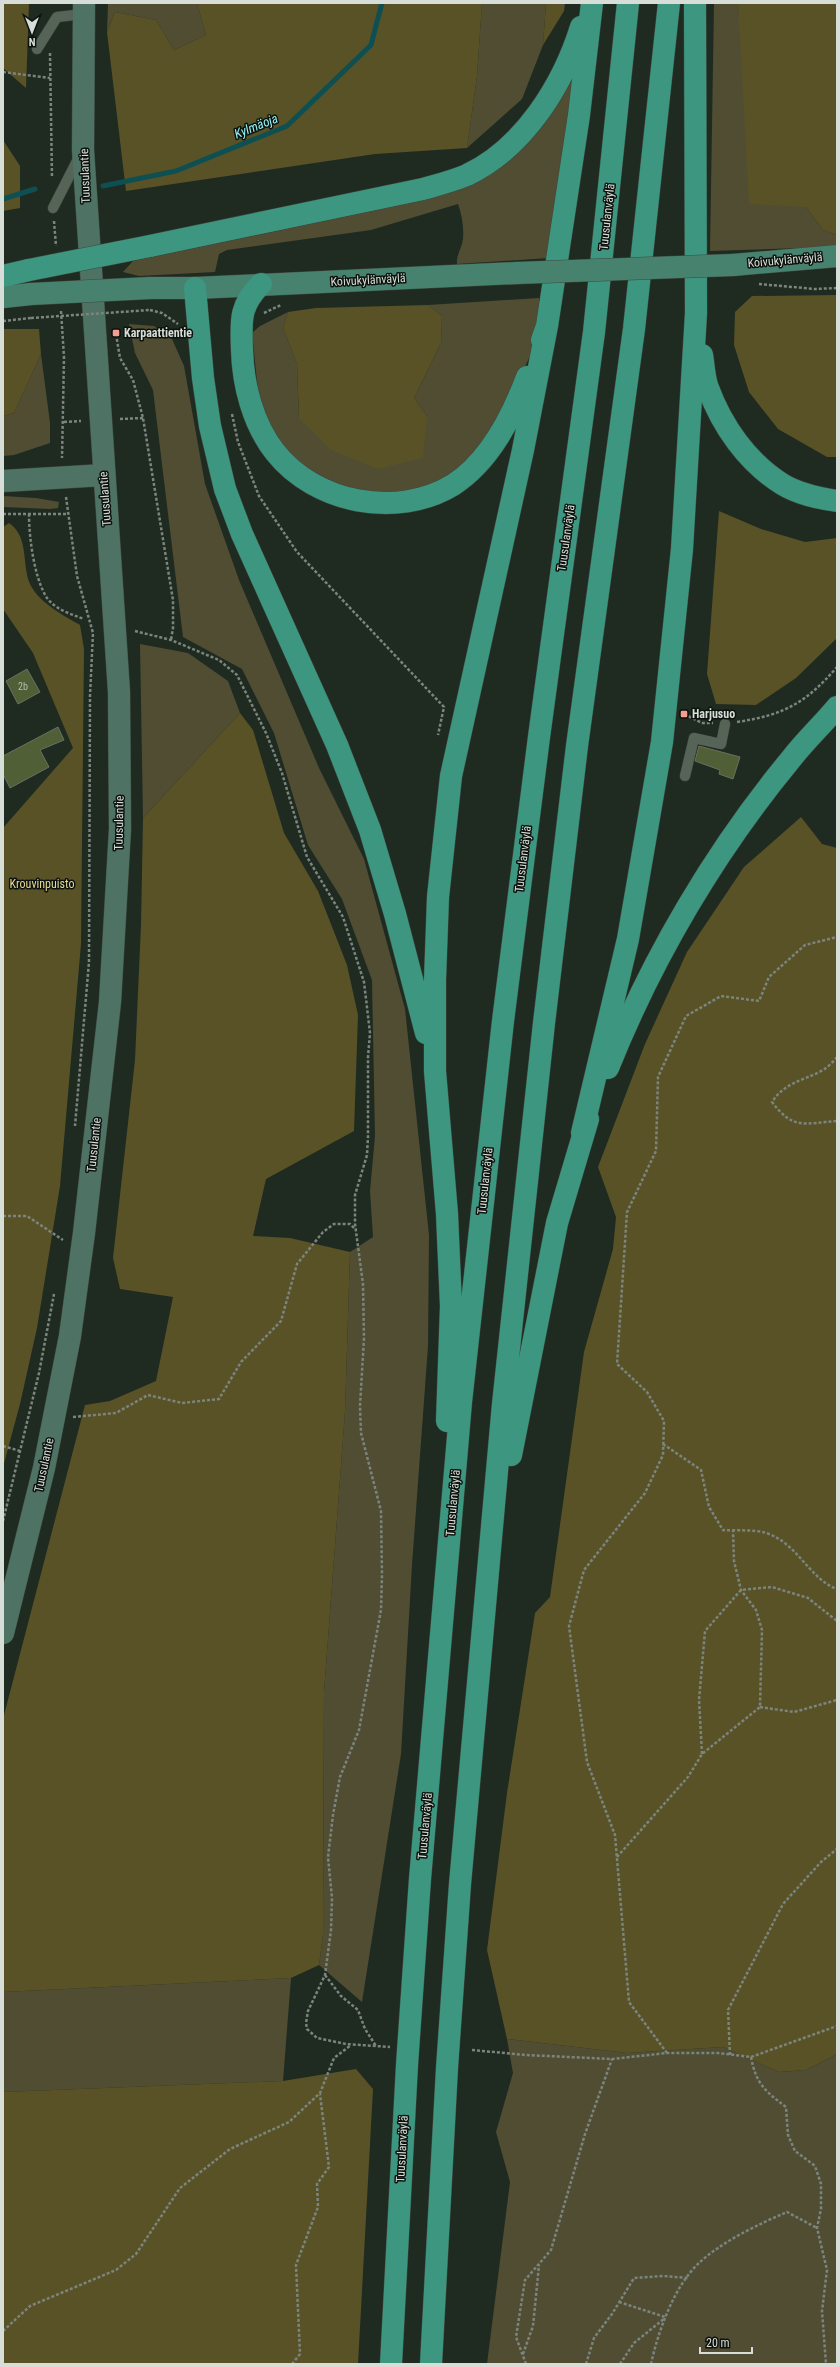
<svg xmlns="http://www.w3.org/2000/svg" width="840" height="2367" font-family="'Roboto Condensed',sans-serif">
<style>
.green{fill:#514d33}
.forest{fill:#595227}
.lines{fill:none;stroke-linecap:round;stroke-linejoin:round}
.stream{stroke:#0e5052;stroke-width:5}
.building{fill:#515f37;stroke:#6a7060}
.service-casing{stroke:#3e493f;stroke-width:11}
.secondary-casing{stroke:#3e493f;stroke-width:23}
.primary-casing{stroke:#3e493f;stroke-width:23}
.motorway-casing{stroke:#3e493f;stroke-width:23}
.path{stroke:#7b857d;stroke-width:2.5;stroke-dasharray:3 2;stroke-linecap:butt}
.service{stroke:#566357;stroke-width:10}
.secondary{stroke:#4e7263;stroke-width:22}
.primary{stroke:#47826f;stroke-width:22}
.motorway{stroke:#3d967f;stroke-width:22}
.primary-bridge-casing{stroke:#3e493f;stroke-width:23;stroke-linecap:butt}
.motorway-bridge-casing{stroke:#3e493f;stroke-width:23;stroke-linecap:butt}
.path-bridge{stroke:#7b857d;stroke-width:2.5;stroke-dasharray:3 2;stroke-linecap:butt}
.primary-bridge{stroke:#47826f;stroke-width:22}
.motorway-bridge{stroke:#3d967f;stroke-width:22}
.poi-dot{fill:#f59c93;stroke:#0d120e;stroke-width:1.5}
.labels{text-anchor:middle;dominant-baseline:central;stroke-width:3;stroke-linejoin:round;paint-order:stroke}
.number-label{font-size:10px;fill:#b5beaf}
.street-label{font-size:12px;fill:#d6ded7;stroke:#0d120e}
.poi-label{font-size:12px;font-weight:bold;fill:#d6ded7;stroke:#0d120e;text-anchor:start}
.park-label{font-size:12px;fill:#e8db94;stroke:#0d120e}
.water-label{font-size:13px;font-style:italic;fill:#93f4f7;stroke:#0d120e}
</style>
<rect width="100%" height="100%" fill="#1f2b21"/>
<!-- green -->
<path class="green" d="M108,3H197L206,35L174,50L156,20L115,12L107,32Z
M482,3H546L543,45L522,99L467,148L477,76Z
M714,3H738L740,23L806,207L823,230L837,235V247L710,251Z
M573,76L549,258L457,264C456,255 462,248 463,239C464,227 462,215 458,204L371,230L227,250L219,254L215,272L139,276L123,272L133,261L429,199L464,185Z
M539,298V320L532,352L508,401L474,455L446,478L427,487L397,495L357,492L307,472L286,451L271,429L258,391L252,333L260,326L288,312L283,328L297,364L299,418L427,416L414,398L441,343L442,316L428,305Z
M129,324L154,326L172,339L184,366L205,484L239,580L319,768L364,859L405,1009L429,1235L428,1346L412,1565L401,1754L362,2002L319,1965L323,1935L324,1692L345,1412L350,1252L373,1237L370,1191L375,1136L372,980L342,899L308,845L274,733L242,669L183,637L153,390L135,353Z
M41,354L50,423V443L14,455L3,456V416L14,413Z
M3,496L36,498L59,502L58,508L50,509L3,507Z
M140,644L188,653L228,681L240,713L143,818Z
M291,1978L283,2081L3,2092V1992Z
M507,2039L627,2053L723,2047L779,2072L806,2070L837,2054V2364H487L510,2182L496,2132L513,2073Z"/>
<!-- forest -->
<path class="forest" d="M3,3H29L26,88L3,68Z
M197,3H482L477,76L467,148L375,154L126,191L107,32L115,12L156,20L174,50L206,35Z
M546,3H565L564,11L543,45Z
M738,3H837V235L823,230L806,207L749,204Z
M3,140L20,166V208L3,211Z
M837,295V457H827L778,429L749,392L734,345L735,312L752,296Z
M428,305L442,316L441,343L414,398L427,416L423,458L378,469L331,450L299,418L297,364L283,328L288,312L316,308Z
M3,329H39L41,354L14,413L3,416Z
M719,511L761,529L805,542L837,538V638L796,678L756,705L716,704L707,674Z
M9,523C30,537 21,567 31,586C41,604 63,615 80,625L84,649L81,944L60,1186L37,1328L20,1404L3,1467V828L73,748L33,653L3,609V527Z
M240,713L253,730L284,833L318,891L347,965L358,1015L354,1131L266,1179L253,1236L290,1238L350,1252L345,1412L324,1692L323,1935L319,1965L291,1978L3,1992V1719L85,1405L110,1401L156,1381L173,1297L120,1289L113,1258L135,1060L141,925L143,818Z
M801,817L822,844L837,848V2054L806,2070L779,2072L723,2047L627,2053L507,2039L487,1950L507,1793L535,1613L550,1597L584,1352L613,1249L616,1217L598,1167L645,1044L687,952L744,867Z
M356,2069L373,2089L358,2364H3V2092L283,2081Z"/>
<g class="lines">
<!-- stream -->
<path class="stream" d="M103,186L176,171L287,126L371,45L382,3
M3,199L35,189"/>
</g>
<!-- building -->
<path class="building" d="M27,669L40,692L18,704L6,681Z
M58,727L64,740L40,750L49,767L10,788L3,774V756Z
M699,746L740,757L733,779L719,774L720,770L695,761Z"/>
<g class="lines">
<defs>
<path id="service" d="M37,49L57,17L84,14
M53,208L79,157
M685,776L694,738L721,744L725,724"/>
<path id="secondary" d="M3,481L104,475
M3,1633L44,1468L70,1336L84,1233L110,1002L120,829L119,692L83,150L84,3"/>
<path id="primary" d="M733,265L837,256
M150,288H195L517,273
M3,297L31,294"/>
<path id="motorway" d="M150,246L423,189C437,185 453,181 467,175C524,148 563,85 581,27
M3,276L29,270
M261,284C239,306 241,321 242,350C243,385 253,424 275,452C315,503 397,519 453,485C490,461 512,417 527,377
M195,288L203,378L210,426L225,489L242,534L337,745L370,830L395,914L426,1033
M542,340L547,326L579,115L592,3
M702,355C704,366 704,378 708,388C722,426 747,462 782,484C798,494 818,498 837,501
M608,1068C652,958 715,851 791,759C805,741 822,725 837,707
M582,1133L628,939L662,742L682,549L696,313L695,3
M447,1421L451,1306L447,1214L435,1071V980L438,897L451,776L523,450L547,326
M511,1455L557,1223L588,1119
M391,2364L407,2065L420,1879L461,1402L503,1021L539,737L594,332L628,3
M431,2364L447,2068L460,1884L503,1404L544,1023L577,746L634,329L669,3"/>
</defs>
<!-- service casing -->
<use href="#service" class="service-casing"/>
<!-- secondary casing -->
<use href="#secondary" class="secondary-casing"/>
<!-- primary casing -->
<use href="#primary" class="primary-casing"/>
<!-- motorway casing -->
<use href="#motorway" class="motorway-casing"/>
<!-- path -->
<path class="path" d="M50,53L52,178
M3,72L50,78
M54,221L56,246
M759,284L815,289L837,288
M150,310L162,313L178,324
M61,311L64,357L62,458
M264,313L281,305
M3,321L31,318
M116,334L120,358L133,380L143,418L173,600V628L171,640
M232,414L238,442L259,496L297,552L444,707L438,735
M120,419L143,418
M64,422L81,421
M66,497L77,576L93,633L90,696L89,962L75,1126
M3,514H67
M29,514C29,537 34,578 47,598C56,610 71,614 84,619
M135,631L171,640L219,660L237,675L266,733L282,773L307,857L343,917L364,982L370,1033L368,1057V1137L367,1155L355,1195V1224L363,1284L364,1338L360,1406L361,1433L381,1511L382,1575L381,1610L359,1730L340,1777L333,1815L328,1857L332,1898L331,1930L325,1975L308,2011L306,2023L307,2029L317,2038L346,2044L390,2047
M684,714L702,723H713
M737,722C784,715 806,703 837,667
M837,1057C833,1062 828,1067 823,1070C803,1081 785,1082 772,1102C794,1131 804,1123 837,1121
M3,1216H27L63,1240
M73,1417L116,1413L148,1395L182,1403L219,1399L241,1362L281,1321L297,1264L323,1232L334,1224H350L356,1230
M663,1444L701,1470L709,1507L723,1530C736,1531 754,1529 766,1533C798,1543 809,1579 837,1589
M3,1446L20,1451
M3,1521L39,1373L54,1294
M760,1707L794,1712L837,1700
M702,1754L699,1700L705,1631L741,1590L772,1587L808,1598L837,1621
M617,1857L688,1777L702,1754L760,1707L762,1630L756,1610L741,1590L734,1561L733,1531
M325,1975L341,1996L358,2010L365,2029L376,2046
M472,2050L526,2055L612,2059L667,2053H718L751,2057L837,2026
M667,2053L629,2002L615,1835L587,1762L569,1626L584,1570L645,1493L663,1455L664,1421L647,1392L617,1364L627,1212L656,1151L658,1077L686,1016L721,996L759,1001L769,977L805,945L837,937
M730,2055L728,2010L783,1904L821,1862L837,1849
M751,2057C756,2084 765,2091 786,2107L788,2135L795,2151L815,2166L821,2184V2209L817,2228L827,2270L822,2311L826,2364
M619,2302L665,2317
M3,2331L30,2306L116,2270L136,2254L180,2188L230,2149L289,2122L320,2093L334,2058L351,2045
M523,2354L533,2326L539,2265
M292,2364L300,2354L296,2265L318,2207L317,2184L329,2167L320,2094
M526,2364L516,2337L525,2280L551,2250L585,2134L612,2059
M586,2364L594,2338L612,2314L634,2278L663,2276L688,2278
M620,2364L634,2343L665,2318
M651,2364C658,2332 674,2286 699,2263C721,2242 759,2224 787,2212L817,2228"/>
<!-- service -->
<use href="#service" class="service"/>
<!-- secondary -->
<use href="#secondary" class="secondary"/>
<!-- primary -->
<use href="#primary" class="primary"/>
<!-- motorway -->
<use href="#motorway" class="motorway"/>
<defs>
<path id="primary-bridge" d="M517,273L733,265
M31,294L150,288"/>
<path id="motorway-bridge" d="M29,270L150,246"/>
</defs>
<!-- primary-bridge casing -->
<use href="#primary-bridge" class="primary-bridge-casing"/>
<!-- motorway-bridge casing -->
<use href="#motorway-bridge" class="motorway-bridge-casing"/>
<!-- path-bridge -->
<path class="path-bridge" d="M31,318L150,310"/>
<!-- primary-bridge -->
<use href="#primary-bridge" class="primary-bridge"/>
<!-- motorway-bridge -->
<use href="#motorway-bridge" class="motorway-bridge"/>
</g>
<!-- markers -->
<g class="poi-dot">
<rect x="112" y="329" width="8" height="8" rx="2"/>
<rect x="680" y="710" width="8" height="8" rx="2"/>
</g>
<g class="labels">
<!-- number labels -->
<g class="number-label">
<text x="23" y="686">2b</text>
</g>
<!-- street labels -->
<g class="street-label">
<text transform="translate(85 176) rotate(-92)">Tuusulantie</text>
<text transform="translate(607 217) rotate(-84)">Tuusulanväylä</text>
<text transform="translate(785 260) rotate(-5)">Koivukylänväylä</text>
<text transform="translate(368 280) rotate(-3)">Koivukylänväylä</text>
<text transform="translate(105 499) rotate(-94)">Tuusulantie</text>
<text transform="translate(566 538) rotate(-82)">Tuusulanväylä</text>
<text transform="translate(119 823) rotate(-89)">Tuusulantie</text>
<text transform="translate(523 859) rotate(-83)">Tuusulanväylä</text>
<text transform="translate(94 1145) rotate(-84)">Tuusulantie</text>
<text transform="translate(485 1181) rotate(-84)">Tuusulanväylä</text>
<text transform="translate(44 1465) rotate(-78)">Tuusulantie</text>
<text transform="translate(453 1503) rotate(-85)">Tuusulanväylä</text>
<text transform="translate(425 1826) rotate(-85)">Tuusulanväylä</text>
<text transform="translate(402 2149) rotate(-87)">Tuusulanväylä</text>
</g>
<!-- poi labels -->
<g class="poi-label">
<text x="124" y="333">Karpaattientie</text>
<text x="692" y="714">Harjusuo</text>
</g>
<!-- park labels -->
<g class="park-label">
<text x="42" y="884">Krouvinpuisto</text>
</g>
<!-- water labels -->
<g class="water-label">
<text transform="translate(256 126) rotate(-22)">Kylmäoja</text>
</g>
</g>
<!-- border -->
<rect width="840" height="2367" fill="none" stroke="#d6ded7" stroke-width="8"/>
<!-- north arrow -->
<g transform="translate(32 32) rotate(180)" stroke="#0d120e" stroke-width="3" paint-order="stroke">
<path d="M0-3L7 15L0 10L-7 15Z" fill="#d6ded7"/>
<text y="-6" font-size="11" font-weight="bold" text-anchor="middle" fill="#d6ded7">N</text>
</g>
<!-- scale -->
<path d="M700 2347v6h52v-6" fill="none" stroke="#d6ded7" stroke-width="2"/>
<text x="706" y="2347" font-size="12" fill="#d6ded7" stroke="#0d120e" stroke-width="3" paint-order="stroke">20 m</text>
</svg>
